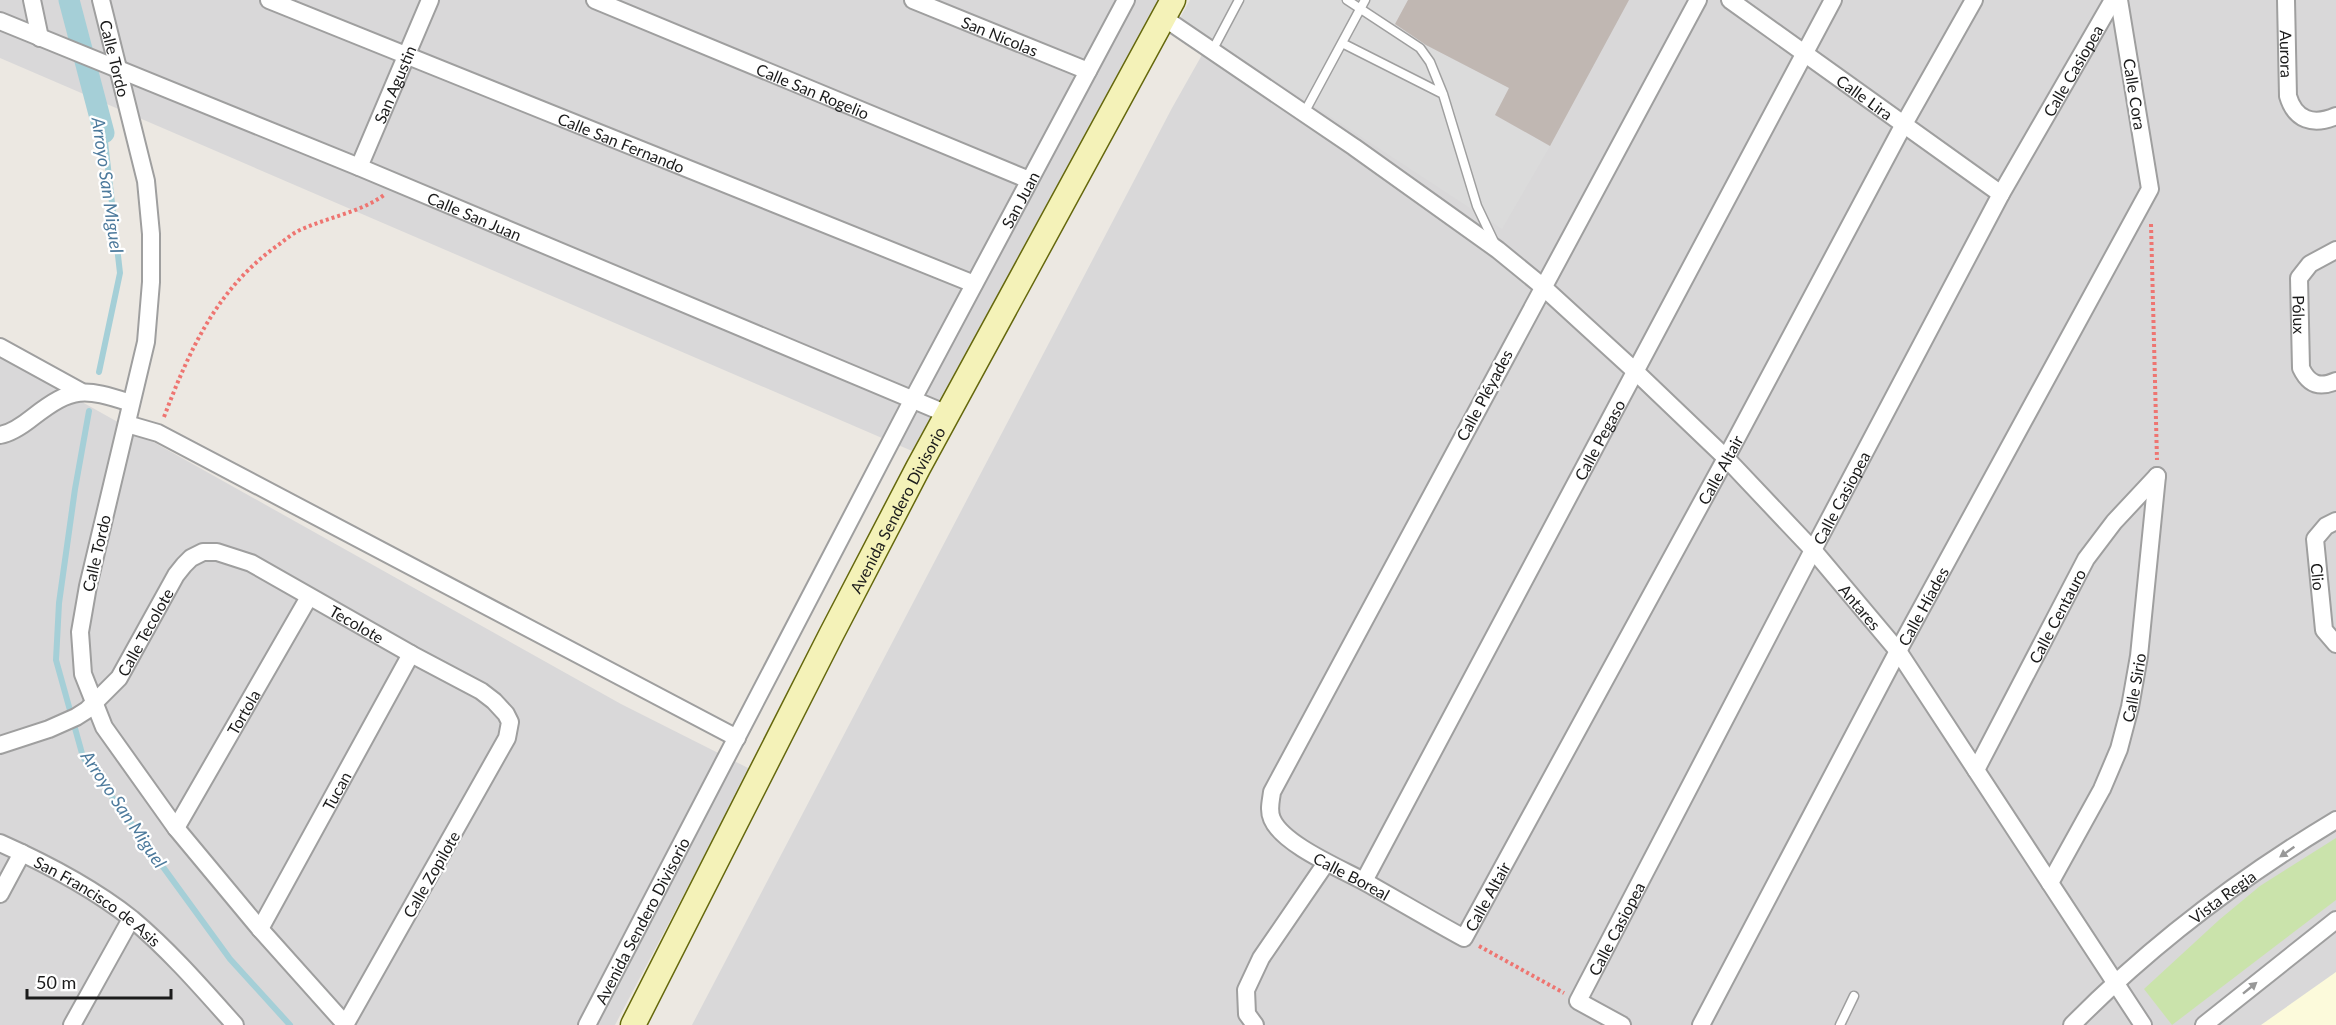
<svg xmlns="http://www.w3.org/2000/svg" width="2336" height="1025" font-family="Lato,sans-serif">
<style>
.residential{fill:#d9d8d9}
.education{fill:#fcfadb}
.grass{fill:#cae3ab}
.parking{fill:#dbdbdb}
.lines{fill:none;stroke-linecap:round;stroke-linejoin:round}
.stream{stroke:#a5cfd7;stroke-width:6}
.canal{stroke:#a5cfd7;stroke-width:21}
.building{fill:#c0b7b2}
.lane-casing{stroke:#9f9f9f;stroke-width:11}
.street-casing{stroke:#9f9f9f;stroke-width:20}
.secondary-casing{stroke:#65680d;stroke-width:27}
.path{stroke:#ee7571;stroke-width:4;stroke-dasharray:3 3;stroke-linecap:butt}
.lane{stroke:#fff;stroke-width:8}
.street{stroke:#fff;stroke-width:16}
.secondary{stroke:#f4f2b8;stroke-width:24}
.oneway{fill:#989898}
.labels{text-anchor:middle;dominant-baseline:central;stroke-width:4.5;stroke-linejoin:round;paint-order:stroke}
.street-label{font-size:16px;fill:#1b1b1b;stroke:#fff}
.water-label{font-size:18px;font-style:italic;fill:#4d7a9c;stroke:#fff}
</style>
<rect width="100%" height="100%" fill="#ece8e2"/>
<!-- residential -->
<path class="residential" d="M0,0H1182L933,460L0,58Z
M1233,0H2336V1025H692L1172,108Z
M0,356L621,704L750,769L615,1025H0Z"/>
<!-- education -->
<path class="education" d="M2336,972V1025H2261Z"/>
<!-- grass -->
<path class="grass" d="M2336,838V900L2172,1025L2144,989L2219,920L2260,886Z"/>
<!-- parking -->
<path class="parking" d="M1190,0H1408L1393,28L1509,88L1495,115L1550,146L1502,229L1180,18Z"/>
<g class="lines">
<!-- stream -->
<path class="stream" d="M99,372L120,273L104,133
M89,411L75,489L59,603L56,660L83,757L230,959L290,1025"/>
<!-- canal -->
<path class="canal" d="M69,0L104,133"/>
</g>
<!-- building -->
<path class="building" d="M1408,0H1629L1550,146L1495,115L1509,88L1426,45L1395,24Z"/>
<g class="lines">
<defs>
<path id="lane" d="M1347,0L1420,48L1430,62L1443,94L1477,206L1495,244
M1342,43L1443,94
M1212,51L1239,0
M1303,115L1365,0
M1840,1025L1854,996"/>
<g id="street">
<path d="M32,0L40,38"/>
<path id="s1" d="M101,0L146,181L151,234V282L146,342L88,586L80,632L83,674L104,727L176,828L260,929L346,1025"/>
<path id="s2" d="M269,0L974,284"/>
<path id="s3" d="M595,0L1029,180"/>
<path id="s4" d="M913,0L1088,71"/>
<path id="s5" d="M1698,0L1272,792C1271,801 1268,810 1272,819C1283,845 1342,869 1367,883C1399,901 1431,920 1464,938L1726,458L1904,124L1974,0"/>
<path id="s6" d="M1730,0L2001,194"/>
<path id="s7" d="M2286,0L2288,96C2295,120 2313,126 2336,116"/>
<path id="s8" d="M1164,18L1354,147L1498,250L1542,286L1635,371L1726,458L1813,550L1898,651L2143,1025"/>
<path id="s9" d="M0,21L359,167L947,414"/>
<path id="s10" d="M359,167L430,0"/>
<path id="s11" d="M2336,250L2310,264L2299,278L2301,368C2309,385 2320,388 2336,381"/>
<path d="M0,347L80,391"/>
<path d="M127,424L158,433L737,738"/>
<path d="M0,435C12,433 23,425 33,417C73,386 84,388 131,403"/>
<path id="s12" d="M2336,521L2326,526L2315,539L2324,630L2336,644"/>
<path id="s13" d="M0,745L49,729L76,717L87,710L119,678L176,575L184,565L191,558L203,552H217L251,563L411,654L481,691L494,701L506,714L510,722L507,738L345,1025"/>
<path id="s14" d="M1976,770L2086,559L2114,522L2157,476"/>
<path id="s15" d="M176,828L309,597"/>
<path id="s16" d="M0,843C45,863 93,888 132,919C170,951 202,988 235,1025"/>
<path id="s17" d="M1364,881L1833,0"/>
<path id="s18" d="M2050,883L2102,789L2119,749L2130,707L2139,656L2157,476"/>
<path d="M0,894L22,853"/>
<path id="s19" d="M260,929L411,654"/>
<path d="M72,1025L131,919"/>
<path id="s20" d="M587,1025L913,399L1126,0"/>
<path d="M1255,1025L1247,1014L1246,990L1261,958L1326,863"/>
<path id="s21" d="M1622,1025L1578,1001L1813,550L2001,194L2113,0"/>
<path id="s22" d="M1701,1025L1898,651L2150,189L2119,0"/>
<path id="s23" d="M2072,1025C2150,946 2241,877 2336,820"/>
<path d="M2204,1025L2336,920"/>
</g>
<g id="secondary">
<path id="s24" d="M633,1025L831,635L918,468L1173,0"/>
</g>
</defs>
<!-- lane casing -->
<use href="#lane" class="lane-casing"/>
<!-- street casing -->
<use href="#street" class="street-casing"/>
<!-- secondary casing -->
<use href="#secondary" class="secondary-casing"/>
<!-- path -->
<path class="path" d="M2151,224L2157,460
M164,417C189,351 216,291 274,248C283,242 291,234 300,230C328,217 359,213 384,195
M1479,946L1564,993"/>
<!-- lane -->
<use href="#lane" class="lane"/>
<!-- street -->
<use href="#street" class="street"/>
<!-- secondary -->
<use href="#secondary" class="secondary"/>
</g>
<!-- one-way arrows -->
<defs><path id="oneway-solid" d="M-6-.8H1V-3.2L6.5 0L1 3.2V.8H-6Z" transform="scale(1.5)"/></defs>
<g class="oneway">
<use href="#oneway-solid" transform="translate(2287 852) rotate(145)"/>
<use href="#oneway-solid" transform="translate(2250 988) rotate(-39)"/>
</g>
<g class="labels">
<!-- street labels -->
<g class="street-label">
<text stroke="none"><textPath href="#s4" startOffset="94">San Nicolas</textPath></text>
<text stroke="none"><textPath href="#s7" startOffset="54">Aurora</textPath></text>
<text stroke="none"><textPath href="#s1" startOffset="60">Calle Tordo</textPath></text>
<text stroke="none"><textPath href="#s21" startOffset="1104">Calle Casiopea</textPath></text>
<text stroke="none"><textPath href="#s10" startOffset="90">San Agustin</textPath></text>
<text stroke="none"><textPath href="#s3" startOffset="236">Calle San Rogelio</textPath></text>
<text transform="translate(2135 94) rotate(81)">Calle Cora</text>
<text stroke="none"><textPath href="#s6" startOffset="166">Calle Lira</textPath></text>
<text stroke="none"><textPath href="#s2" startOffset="380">Calle San Fernando</textPath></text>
<text stroke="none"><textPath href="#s20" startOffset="932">San Juan</textPath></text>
<text stroke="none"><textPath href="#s9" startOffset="513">Calle San Juan</textPath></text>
<text stroke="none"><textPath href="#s11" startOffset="84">Pólux</textPath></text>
<text transform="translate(1484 395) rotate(-62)">Calle Pléyades</text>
<text stroke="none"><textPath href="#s17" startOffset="500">Calle Pegaso</textPath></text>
<text stroke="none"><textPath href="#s5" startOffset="1688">Calle Altair</textPath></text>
<text stroke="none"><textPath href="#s21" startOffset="618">Calle Casiopea</textPath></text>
<text stroke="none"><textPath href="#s24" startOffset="579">Avenida Sendero Divisorio</textPath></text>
<text transform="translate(96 553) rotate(-77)">Calle Tordo</text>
<text stroke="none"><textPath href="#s12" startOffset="66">Clio</textPath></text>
<text stroke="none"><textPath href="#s22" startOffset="474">Calle Híades</textPath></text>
<text stroke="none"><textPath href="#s8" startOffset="916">Antares</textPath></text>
<text stroke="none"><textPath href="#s14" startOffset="174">Calle Centauro</textPath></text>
<text stroke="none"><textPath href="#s13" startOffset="465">Tecolote</textPath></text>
<text stroke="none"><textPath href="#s13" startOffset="192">Calle Tecolote</textPath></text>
<text stroke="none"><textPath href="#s18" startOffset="214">Calle Sirio</textPath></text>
<text stroke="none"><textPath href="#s15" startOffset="134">Tortola</textPath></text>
<text stroke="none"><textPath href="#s19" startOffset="158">Tucan</textPath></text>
<text transform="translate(431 874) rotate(-60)">Calle Zopilote</text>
<text stroke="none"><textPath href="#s5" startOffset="1026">Calle Boreal</textPath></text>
<text stroke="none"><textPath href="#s5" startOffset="1202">Calle Altair</textPath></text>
<text stroke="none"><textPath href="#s23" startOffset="198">Vista Regia</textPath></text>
<text stroke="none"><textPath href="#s16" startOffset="114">San Francisco de Asis</textPath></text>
<text stroke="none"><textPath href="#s20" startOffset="118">Avenida Sendero Divisorio</textPath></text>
<text stroke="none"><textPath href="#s21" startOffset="132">Calle Casiopea</textPath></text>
</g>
<!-- water labels -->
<g class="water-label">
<text transform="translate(108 185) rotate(82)">Arroyo San Miguel</text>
<text transform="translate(124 809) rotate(56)">Arroyo San Miguel</text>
</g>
</g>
<!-- scale -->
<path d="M27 989v9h144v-9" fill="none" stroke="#1b1b1b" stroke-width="3"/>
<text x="36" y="989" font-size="18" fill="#1b1b1b" stroke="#ffffff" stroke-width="4.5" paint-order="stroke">50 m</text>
</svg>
